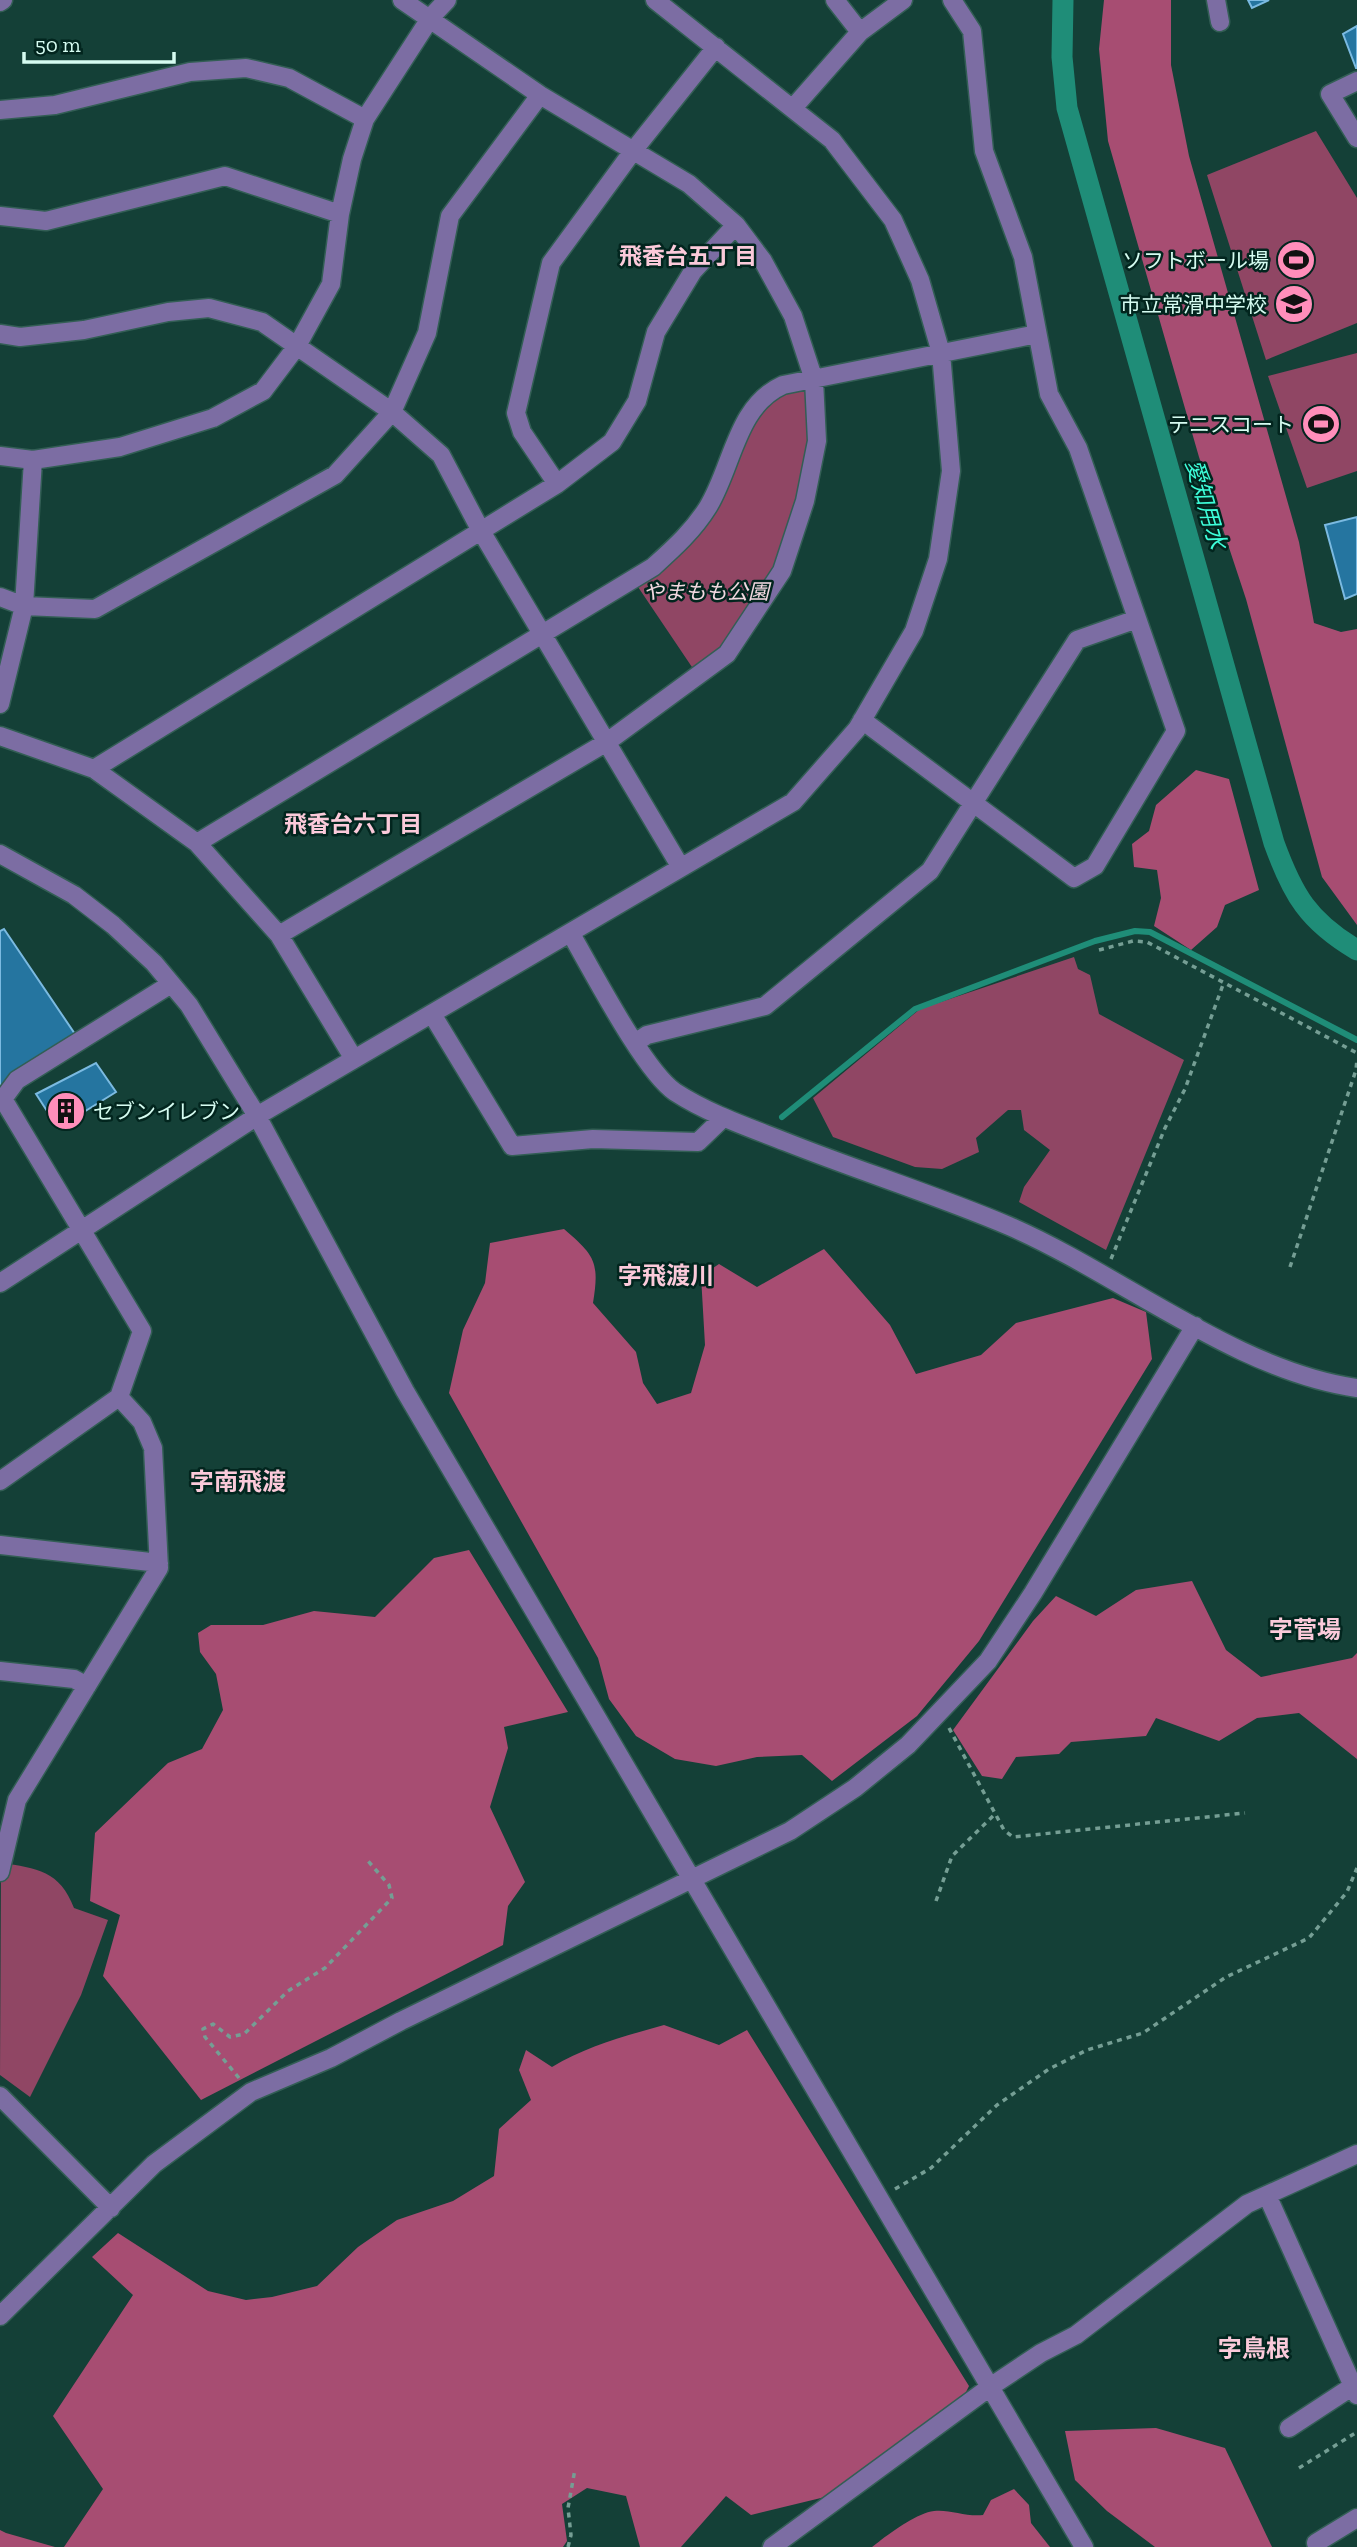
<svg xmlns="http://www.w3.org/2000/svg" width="1357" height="2547" font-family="'Zilla Slab','Noto Sans JP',serif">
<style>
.green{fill:#904664}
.forest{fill:#a74d72}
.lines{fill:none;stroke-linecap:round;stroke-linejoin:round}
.stream{stroke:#1f8d78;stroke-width:6}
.canal{stroke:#1f8d78;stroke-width:21}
.building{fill:#2575a0;stroke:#7bbae1;stroke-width:2}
.minor-casing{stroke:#335e55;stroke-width:21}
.path{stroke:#759e94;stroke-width:3.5;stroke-dasharray:5 5;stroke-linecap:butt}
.minor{stroke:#7c6da3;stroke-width:18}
.labels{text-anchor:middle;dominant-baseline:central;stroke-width:5;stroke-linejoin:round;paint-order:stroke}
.poi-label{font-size:21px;fill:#d6fcf1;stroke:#02251e;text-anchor:end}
.park-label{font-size:21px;font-style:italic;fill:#f2d8e0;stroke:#02251e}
.neighbourhood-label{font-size:23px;font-weight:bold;fill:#fbcada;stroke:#02251e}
.water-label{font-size:23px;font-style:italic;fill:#3efdd9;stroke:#02251e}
.quarter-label{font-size:24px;font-weight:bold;fill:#fbcada;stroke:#02251e}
</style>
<rect width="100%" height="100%" fill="#144037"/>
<!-- green -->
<path class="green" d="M1316,131L1357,198V323L1266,360L1207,175Z
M1357,353V471L1307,488L1268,376Z
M814,380L817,441L782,571L727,654L698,676L634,581L679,544L754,406Z
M1074,957L1078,969L1090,975L1099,1014L1184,1060L1106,1250L1019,1202L1024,1187L1050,1150L1024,1130L1021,1110H1008L976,1138L979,1152L942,1169L915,1167L833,1137L813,1098L920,1009Z
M1,1863C37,1868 60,1871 74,1908L108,1920L81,1995L30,2097L0,2075Z"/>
<!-- forest -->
<path class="forest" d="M1104,0H1171V65L1189,156L1299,542L1314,623L1341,632L1357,629V925L1322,877L1246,599L1199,457L1108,141L1099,49Z
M1196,770L1229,779L1259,890L1225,905L1217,927L1191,950L1154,926L1161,898L1157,870L1134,867L1132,844L1149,831L1156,805Z
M564,1229C594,1255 600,1261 593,1303L636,1352L643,1383L657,1404L691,1393L705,1345L701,1276L719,1264L757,1287L824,1249L890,1325L916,1374L981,1355L1016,1323L1113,1298L1146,1312L1152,1359L979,1641L917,1716L832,1781L802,1755L757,1757L716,1766L675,1759L636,1736L609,1699L598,1658L449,1393L463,1330L485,1283L490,1243Z
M469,1550L568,1712L504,1727L508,1748L490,1807L525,1882L508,1906L503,1945L201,2100L103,1976L120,1915L90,1901L95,1833L168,1763L202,1749L223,1710L216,1674L200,1652L198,1633L211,1625H263L314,1611L375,1617L434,1558Z
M1192,1581L1226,1650L1261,1677L1352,1658L1357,1653V1759L1299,1713L1257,1718L1219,1741L1156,1718L1146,1736L1071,1742L1059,1754L1016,1757L1002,1779L982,1776L953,1730L1033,1621L1056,1596L1096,1616L1136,1590Z
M664,2025L719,2045L747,2030L969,2386L965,2394L825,2497L751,2515L726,2496L681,2547H640L626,2496L587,2488L562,2504L567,2541L563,2547H64L103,2489L53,2416L133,2295L92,2257L118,2233L208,2291L246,2300L272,2297L317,2286L358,2247L397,2220L453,2201L494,2176L499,2129L531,2100L519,2070L526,2050L552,2067C587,2046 625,2036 664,2025Z
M1156,2428L1225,2448L1272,2547H1155L1107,2511L1075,2480L1065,2431Z
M1014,2489L1029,2505L1031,2523L1050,2547H872C886,2536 916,2513 934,2511C949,2509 966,2517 983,2515L991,2500Z
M0,2530L6,2533L55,2547H0Z"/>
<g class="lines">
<!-- stream -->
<path class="stream" d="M782,1117L915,1009L1095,941L1135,931L1150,932L1357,1040"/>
<!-- canal -->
<path class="canal" d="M1063,0L1062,57L1067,108L1274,843C1293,895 1308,921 1357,950"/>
</g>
<!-- building -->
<path class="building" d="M1248,0H1269L1252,8Z
M1357,26V68H1356L1343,34Z
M1357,517V594L1345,599L1325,525Z
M4,929L77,1037L0,1088V931Z
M96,1063L116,1092L58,1128L36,1094Z"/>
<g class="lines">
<defs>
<path id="minor" d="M835,0L860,32
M1216,0L1220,22
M0,2L3,0
M1357,81L1330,94L1357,138
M793,108L860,32L903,0
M0,110L55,105L190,72L246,68L289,78L365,119
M0,216L46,221L225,176L340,214
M0,334L20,337L84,330L168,312L209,308L262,322L392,412L441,455L481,531L680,866
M0,456L33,460L120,447L213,418L263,391L297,346L331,284L340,214L352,159L365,119L431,17L447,0
M557,484L522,432L516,413L551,263L633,151L716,47
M0,597L24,606L95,609L335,475L392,412L427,333L450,216L540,95
M0,704L24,606L33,460
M862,720L1074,878L1095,866L1176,731L1078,448L1049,394L1023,257L984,151L972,31L952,0
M0,736L94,769L197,843L279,935L354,1059
M94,769L557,484L612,442L637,401L656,332L693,271L736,225
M197,843L653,567C674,548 693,531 708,507C733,466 736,406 783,385L1037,334
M0,854L74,895L113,925L154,963L189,1005L257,1116L405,1391L1084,2547
M571,934C592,970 644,1071 675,1092C709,1114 748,1127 786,1142C859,1171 936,1195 1009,1226C1120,1274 1236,1371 1357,1388
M279,935L607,742L727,654L782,571L805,501L817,441L814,380L793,316L763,261L736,225L689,184L540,95L402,0
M432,1014L512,1146L593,1139L698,1142L723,1118
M635,1043L647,1035L765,1006L930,871L1077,640L1137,619
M3,1099L17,1080L171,984
M0,1101L3,1099L142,1331L119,1397L142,1422L153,1448L159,1568L17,1800L0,1872
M0,1283L257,1116L793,802L857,729L914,631L938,559L951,471L941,353L920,280L893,220L832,140L655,0
M0,1481L119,1397
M0,1545L159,1563
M0,1671L74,1679L87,1686
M0,2096L111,2208
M1267,2195L1357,2395
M0,2316L154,2164L251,2092L331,2058L401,2021L790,1831L855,1788L908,1745L988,1661L1033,1593L1195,1326
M1289,2428L1353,2386
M1316,2543L1357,2518
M772,2547L990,2387L1041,2353L1076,2335L1247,2204L1357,2154"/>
</defs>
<!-- minor casing -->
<use href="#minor" class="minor-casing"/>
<!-- path -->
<path class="path" d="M1099,950L1133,941L1147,942L1357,1053
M1111,1259L1165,1128L1185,1089L1224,982
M1290,1267L1356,1070L1357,1059
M949,1728L1004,1830L1013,1837L1245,1813
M936,1901L952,1856L994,1815
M239,2078L205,2037L203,2029L213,2024L230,2037L244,2034L288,1991L325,1968L392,1898L389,1885L368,1861
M895,2189L931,2168L997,2105L1049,2069L1087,2050L1143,2033L1226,1977L1309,1938L1347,1892L1357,1868
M1299,2468L1357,2432
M568,2547L571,2535L568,2508L575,2469"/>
<!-- minor -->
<use href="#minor" class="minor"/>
</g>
<!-- icons -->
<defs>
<symbol id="stadium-disc" viewBox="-11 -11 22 22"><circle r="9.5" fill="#ff8eba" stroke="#02251e"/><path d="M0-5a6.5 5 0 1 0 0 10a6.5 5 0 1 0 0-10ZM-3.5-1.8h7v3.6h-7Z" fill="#111"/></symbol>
<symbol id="school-disc" viewBox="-11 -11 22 22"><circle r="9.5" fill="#ff8eba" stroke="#02251e"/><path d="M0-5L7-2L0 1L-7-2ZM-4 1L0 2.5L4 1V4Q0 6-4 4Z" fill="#111"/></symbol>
<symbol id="building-disc" viewBox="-11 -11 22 22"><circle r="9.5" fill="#ff8eba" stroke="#02251e"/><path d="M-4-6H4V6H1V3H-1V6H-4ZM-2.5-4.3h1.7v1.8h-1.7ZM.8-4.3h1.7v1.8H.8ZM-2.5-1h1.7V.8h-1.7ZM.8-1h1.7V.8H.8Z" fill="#111"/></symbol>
</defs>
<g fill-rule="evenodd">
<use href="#stadium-disc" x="1274" y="238" width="44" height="44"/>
<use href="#school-disc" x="1272" y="282" width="44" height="44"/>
<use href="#stadium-disc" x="1299" y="402" width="44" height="44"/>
<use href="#building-disc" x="44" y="1089" width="44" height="44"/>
</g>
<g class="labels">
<!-- poi labels -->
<g class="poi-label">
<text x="1269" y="260">ソフトボール場</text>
<text x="1267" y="304">市立常滑中学校</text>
<text x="1294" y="424">テニスコート</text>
<text x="93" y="1111" text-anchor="start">セブンイレブン</text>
</g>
<!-- park labels -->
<g class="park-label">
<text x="706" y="591">やまもも公園</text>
</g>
<!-- neighbourhood labels -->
<g class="neighbourhood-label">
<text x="688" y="256">飛香台五丁目</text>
<text x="353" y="824">飛香台六丁目</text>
</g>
<!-- water labels -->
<g class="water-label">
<text transform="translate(1206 504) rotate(74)">愛知用水</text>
</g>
<!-- quarter labels -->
<g class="quarter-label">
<text x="666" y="1275">字飛渡川</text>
<text x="238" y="1481">字南飛渡</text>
<text x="1305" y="1629">字菅場</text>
<text x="1254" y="2348">字鳥根</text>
</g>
</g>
<!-- scale -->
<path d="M24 52v10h150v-10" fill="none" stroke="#d6fcf1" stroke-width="3.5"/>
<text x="35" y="52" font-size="21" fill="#d6fcf1" stroke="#02251e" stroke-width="5" paint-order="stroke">50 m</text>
</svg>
